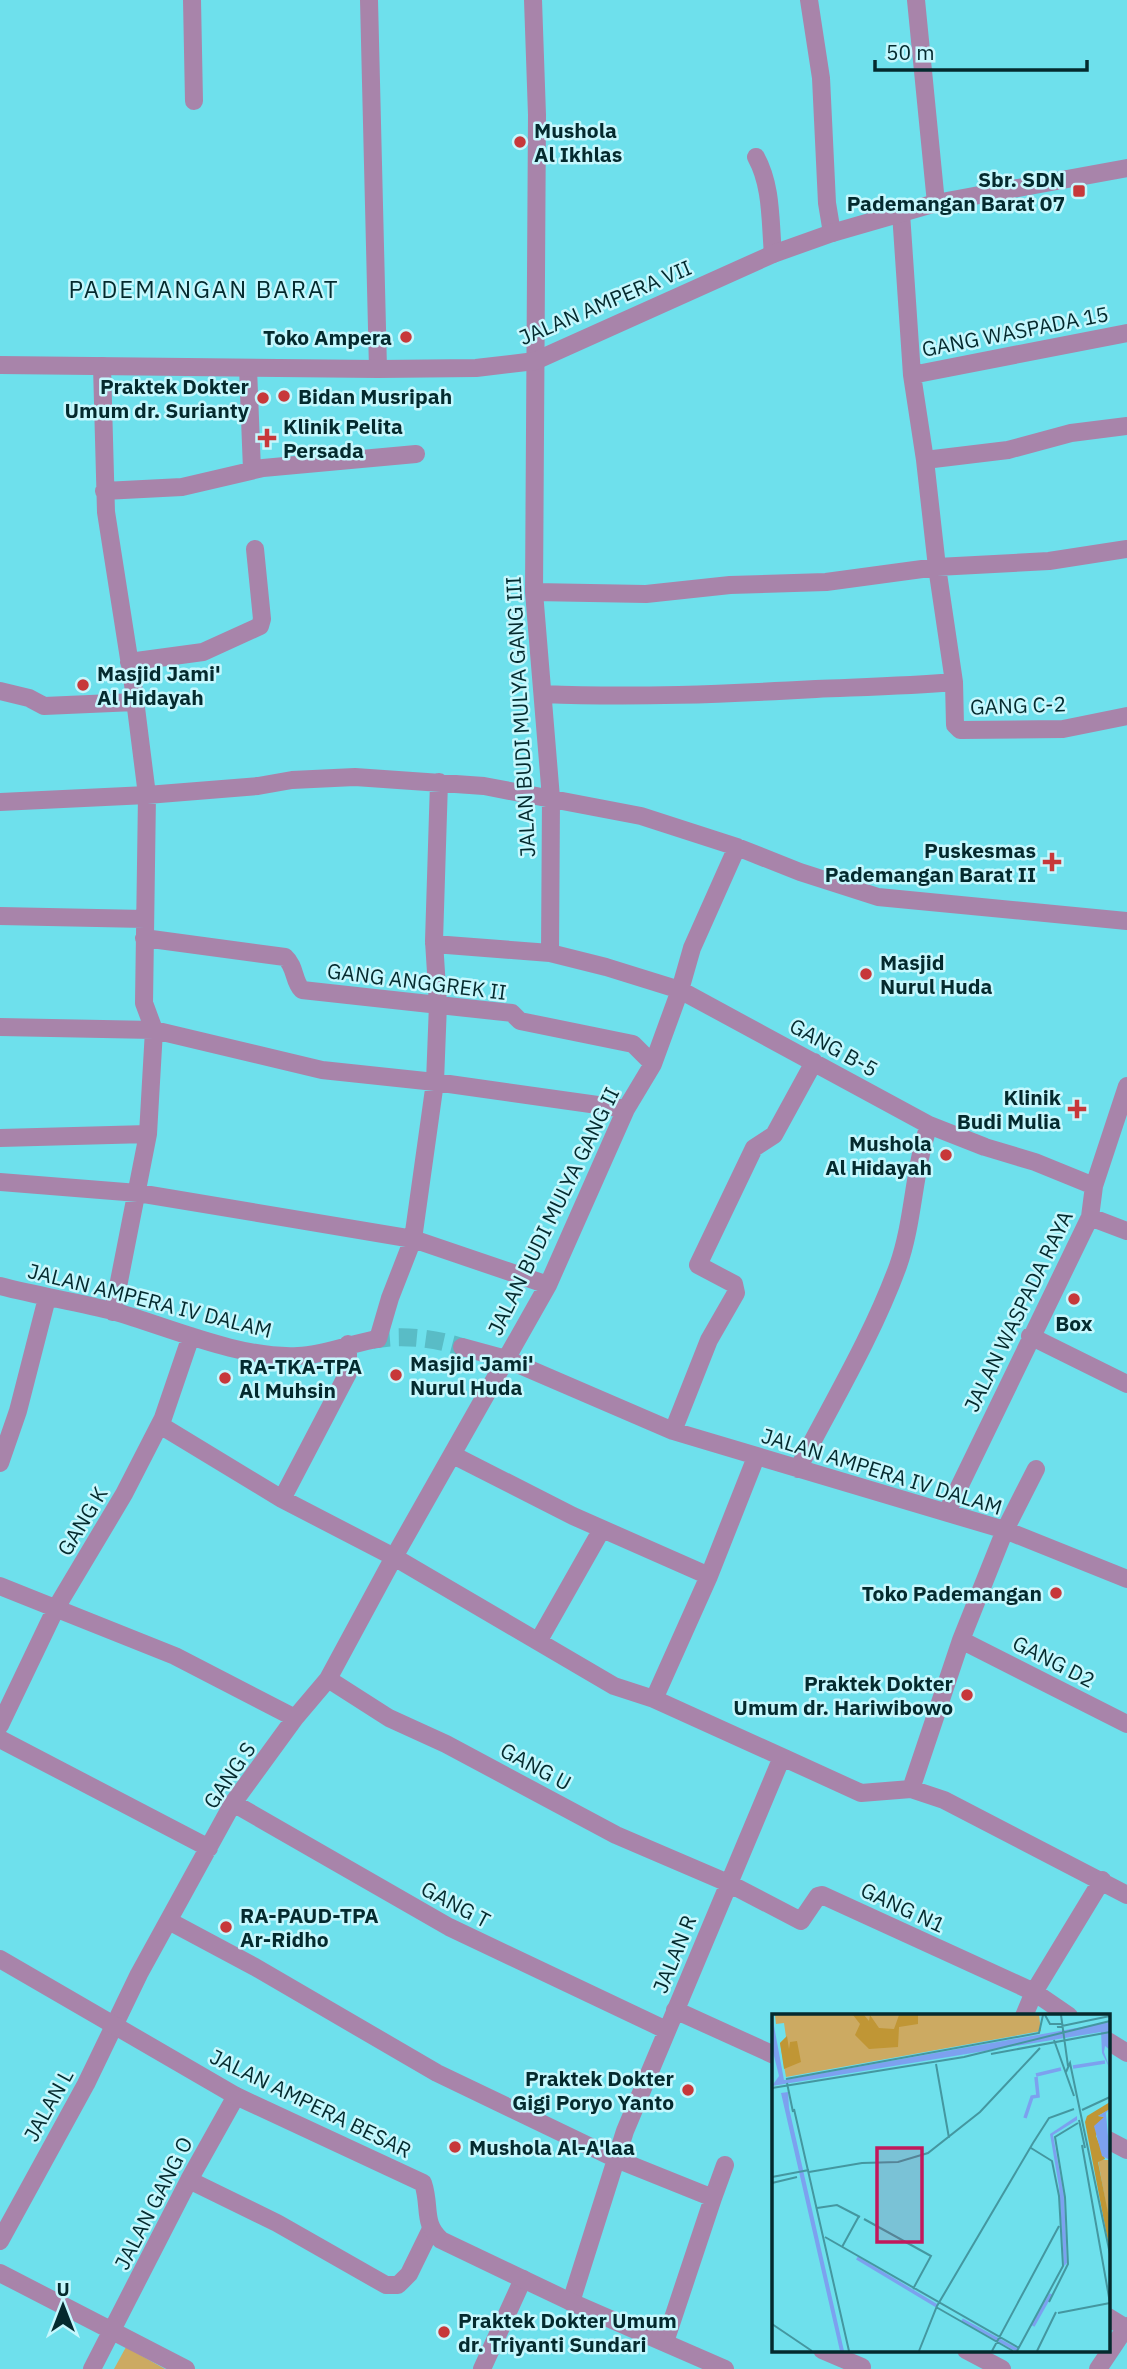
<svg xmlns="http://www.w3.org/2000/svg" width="1127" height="2369" font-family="'IBM Plex Sans',sans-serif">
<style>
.green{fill:#ccaa62}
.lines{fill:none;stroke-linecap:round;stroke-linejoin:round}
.minor-tunnel{stroke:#59bcc6;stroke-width:18;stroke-dasharray:18 9;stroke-linecap:butt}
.minor{stroke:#a884aa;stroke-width:18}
.tertiary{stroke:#a884aa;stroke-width:18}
.poi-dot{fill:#c7383a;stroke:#c5f7fd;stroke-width:2.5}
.labels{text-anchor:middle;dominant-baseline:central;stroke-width:5;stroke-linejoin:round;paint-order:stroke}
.poi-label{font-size:21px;font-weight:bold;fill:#042a2e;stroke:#c5f7fd;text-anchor:start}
.street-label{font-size:21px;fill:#042a2e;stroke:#c5f7fd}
.quarter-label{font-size:24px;letter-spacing:2px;fill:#042a2e;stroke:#c5f7fd}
.inset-river{fill:none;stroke:#7ca1ef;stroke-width:3.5}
.inset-road{fill:none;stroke:#4497a0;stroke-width:2}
.view{fill:#c2185b;fill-opacity:0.15;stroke:#c2185b;stroke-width:3.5}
.inset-edge{fill:none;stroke:#042a2e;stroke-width:3.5}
</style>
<rect width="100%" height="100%" fill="#6ee0ec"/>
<!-- green -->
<path class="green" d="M126,2347L165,2369H114Z"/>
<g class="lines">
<!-- minor-tunnel -->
<path class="minor-tunnel" d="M372,1340C401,1334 433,1338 462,1347"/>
<!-- minor -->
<path class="minor" d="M192,0L194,101
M369,0L378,369
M533,0L537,115L534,592L551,798L550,953
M809,0L821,78L827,203L832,233
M916,0L936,203
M756,157C772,186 770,221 773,254
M901,213L912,375L925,460L937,567L954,682L955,725L960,730L1063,729L1127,716
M102,366L106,512L133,684L147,795L144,1003L154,1030L148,1134L113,1312
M248,368L252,470
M912,375L1127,333
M925,460L1008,450L1071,433L1127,426
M104,491L182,487L263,468L416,454
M534,592L646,594L730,585L826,582L937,567L1049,561L1127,549
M129,662L203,652L260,626L262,619L255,549
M0,691L29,698L44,706L135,702
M543,694C634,698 724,694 816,689C862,687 908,686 954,682
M0,802L147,795L258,786L292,780L355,777L484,786L641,816L737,847L800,872L878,897L1127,921
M0,916L145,919
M144,938L285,957C296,967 293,981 302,990L512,1013L520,1021L633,1044L653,1064
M434,944L550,953L606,967L680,990L929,1125L985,1147L1035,1162L1094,1186
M0,1027L154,1030L322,1070L435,1082L626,1109
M0,1138L148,1134
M0,1182L138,1193L413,1239L548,1285
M1090,1217L1127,1231
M0,1286C38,1296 78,1302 116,1312C171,1328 241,1359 298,1356C324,1355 347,1345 372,1340
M1030,1336L1127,1384
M378,1339L390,1298L413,1239L435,1082L438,1004L434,941L439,782
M462,1347L506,1359L673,1431L1005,1530L961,1640L911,1789L944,1800L1127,1895
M160,1425L282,1499L394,1557L614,1686L654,1699L782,1757
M673,1431L709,1340L736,1293L734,1284L698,1265L754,1148L774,1135L814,1062
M453,1455L573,1516L709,1576
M0,1463L18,1411L47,1298
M798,1469C832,1403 872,1337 898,1266C914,1221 913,1171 929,1125
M1036,1469L1005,1530L1127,1579
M282,1499L348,1373V1344
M947,1512L1090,1217L1094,1186L1127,1086
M0,1586L175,1656L295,1718
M539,1640L602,1529
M961,1640L1127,1724
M328,1679L389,1718L446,1744L616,1835L728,1883L801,1921L818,1896L822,1895L1034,1992L1069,2016
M654,1699L709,1576L756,1457
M0,1725L56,1608L124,1494L163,1418L191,1336
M0,1739L209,1848
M233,1803L449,1927L666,2030
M169,1921L255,1967L437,2073L616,2159L713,2198L725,2165
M675,2010L774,2055
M1024,2016L1034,1992L1102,1880
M1108,2041L1127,2053
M1108,2140L1127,2150
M189,2180L277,2223L386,2285H398L409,2274L430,2231
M0,2241L86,2084L139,1974L233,1803L295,1718L328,1679L394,1557L548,1285L626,1109L653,1064L680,990L692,948L737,847
M0,2273L186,2369
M571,2302L625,2131L782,1757L861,1793L911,1789
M1108,2317L1126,2328
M665,2342L713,2198
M822,2350L862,2367
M966,2350L1002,2369
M92,2369L189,2180L236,2096
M482,2369L523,2279
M1098,2369L1127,2326"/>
<!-- tertiary -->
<path class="tertiary" d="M0,365L378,369L476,368L535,361L773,254L832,233L936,203L1127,168
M0,1959L236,2096L423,2183C431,2207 422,2223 441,2240L571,2302L725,2369"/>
</g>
<!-- markers -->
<g class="poi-dot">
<circle cx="520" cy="142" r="7"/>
<rect x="1072" y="184" width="14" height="14" rx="3.5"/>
<circle cx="406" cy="337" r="7"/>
<circle cx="284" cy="396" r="7"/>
<circle cx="263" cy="398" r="7"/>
<path d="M263.5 427.5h7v7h7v7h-7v7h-7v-7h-7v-7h7z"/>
<circle cx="83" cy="685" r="7"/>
<path d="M1048.5 851.5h7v7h7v7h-7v7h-7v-7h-7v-7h7z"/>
<circle cx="866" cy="974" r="7"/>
<path d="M1073.5 1098.5h7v7h7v7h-7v7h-7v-7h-7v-7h7z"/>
<circle cx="946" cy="1155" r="7"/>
<circle cx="1074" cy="1299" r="7"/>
<circle cx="396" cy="1375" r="7"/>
<circle cx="225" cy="1378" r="7"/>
<circle cx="1056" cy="1593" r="7"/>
<circle cx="967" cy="1695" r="7"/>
<circle cx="226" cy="1927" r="7"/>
<circle cx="688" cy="2090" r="7"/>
<circle cx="455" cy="2147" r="7"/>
<circle cx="444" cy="2332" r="7"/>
</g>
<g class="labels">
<!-- poi labels -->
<g class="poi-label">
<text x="534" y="130">Mushola<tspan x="534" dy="24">Al Ikhlas</tspan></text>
<text x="1065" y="179" text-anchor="end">Sbr. SDN<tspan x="1065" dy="24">Pademangan Barat 07</tspan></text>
<text x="392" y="337" text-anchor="end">Toko Ampera</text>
<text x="249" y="386" text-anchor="end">Praktek Dokter<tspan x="249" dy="24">Umum dr. Surianty</tspan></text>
<text x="298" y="396">Bidan Musripah</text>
<text x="283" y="426">Klinik Pelita<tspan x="283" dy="24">Persada</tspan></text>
<text x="97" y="673">Masjid Jami'<tspan x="97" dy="24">Al Hidayah</tspan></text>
<text x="1036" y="850" text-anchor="end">Puskesmas<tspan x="1036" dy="24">Pademangan Barat II</tspan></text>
<text x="880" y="962">Masjid<tspan x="880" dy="24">Nurul Huda</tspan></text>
<text x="1061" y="1097" text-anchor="end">Klinik<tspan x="1061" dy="24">Budi Mulia</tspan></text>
<text x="932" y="1143" text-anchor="end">Mushola<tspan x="932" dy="24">Al Hidayah</tspan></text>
<text x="1074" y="1323" text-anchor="middle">Box</text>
<text x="410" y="1363">Masjid Jami'<tspan x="410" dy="24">Nurul Huda</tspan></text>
<text x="239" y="1366">RA-TKA-TPA<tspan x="239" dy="24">Al Muhsin</tspan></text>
<text x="1042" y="1593" text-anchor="end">Toko Pademangan</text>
<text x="953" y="1683" text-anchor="end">Praktek Dokter<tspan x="953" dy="24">Umum dr. Hariwibowo</tspan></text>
<text x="240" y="1915">RA-PAUD-TPA<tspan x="240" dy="24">Ar-Ridho</tspan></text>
<text x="674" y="2078" text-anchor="end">Praktek Dokter<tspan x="674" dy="24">Gigi Poryo Yanto</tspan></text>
<text x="469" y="2147">Mushola Al-A'laa</text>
<text x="458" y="2320">Praktek Dokter Umum<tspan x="458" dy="24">dr. Triyanti Sundari</tspan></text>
</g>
<!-- street labels -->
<g class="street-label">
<text transform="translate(605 302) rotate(-23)">JALAN AMPERA VII</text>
<text transform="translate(1015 331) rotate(-11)">GANG WASPADA 15</text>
<text transform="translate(1018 705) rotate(-2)">GANG C-2</text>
<text transform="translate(520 717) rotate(-93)">JALAN BUDI MULYA GANG III</text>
<text transform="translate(417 981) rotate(7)">GANG ANGGREK II</text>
<text transform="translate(834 1047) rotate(29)">GANG B-5</text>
<text transform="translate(553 1211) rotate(-64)">JALAN BUDI MULYA GANG II</text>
<text transform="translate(150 1300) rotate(14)">JALAN AMPERA IV DALAM</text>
<text transform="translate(1018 1311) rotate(-64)">JALAN WASPADA RAYA</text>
<text transform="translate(882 1471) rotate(17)">JALAN AMPERA IV DALAM</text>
<text transform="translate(82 1521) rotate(-59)">GANG K</text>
<text transform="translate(1054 1661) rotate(27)">GANG D2</text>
<text transform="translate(536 1766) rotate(28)">GANG U</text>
<text transform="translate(229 1775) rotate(-56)">GANG S</text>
<text transform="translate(456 1904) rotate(28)">GANG T</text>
<text transform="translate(903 1907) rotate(25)">GANG N1</text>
<text transform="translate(674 1954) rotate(-68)">JALAN R</text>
<text transform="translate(311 2103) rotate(26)">JALAN AMPERA BESAR</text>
<text transform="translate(48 2105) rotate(-61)">JALAN L</text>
<text transform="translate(153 2203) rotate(-63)">JALAN GANG O</text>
</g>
<!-- quarter labels -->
<g class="quarter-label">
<text x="204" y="289">PADEMANGAN BARAT</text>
</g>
</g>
<!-- overview -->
<g transform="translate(772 2014)">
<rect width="338" height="338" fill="#6ee0ec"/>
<path d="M3,1H267L269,17L14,63L8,29L14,23L12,9L4,10ZM326,146H338V209L337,208Z" fill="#ccaa62"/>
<path d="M81,1H92L97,7L98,1L107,14L122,15L127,1H146V10L127,13L126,33L97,35L83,21L88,10ZM15,22L17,35L18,28L25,27L29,48L12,55L8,29ZM338,88V95L326,102L332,103L324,122L333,145L326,148L338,209V238L313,108L315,102Z" fill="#c09635"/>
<path d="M0,1L12,66L338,8V36L333,32L332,38L338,55L330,39L329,18L0,72L7,62L0,34ZM16,78L17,94L72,337H68L9,79ZM338,95L334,99L338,146L330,142L322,112L332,103L326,102ZM305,102V106L281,121L292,181L295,249L292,252L287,173L278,120Z" fill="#7ca1ef"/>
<path class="inset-river" d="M301,53L333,48M264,61L289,55M253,104L260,83L266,82L264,63M85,244L165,292M190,306L245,336M261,312L279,280"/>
<path class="inset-road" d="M273,1L278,10H291M289,1L296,52M285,13L338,2M282,26L302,82M219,40L338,18M164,50L177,124M294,58L298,49L338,240M14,65L267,19L271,1M15,69L21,98M0,74L192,43L338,7M22,95L77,337M310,96L338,83M307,106L313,134M310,131L338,289M37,158L90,149L126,148L156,139L208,98L268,34M0,163L37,156M0,169L25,163M45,194L65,191L88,203M92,205L159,242L141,275M53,223L247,334M70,233L87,202M277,288L296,250L293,183L283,123L306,109M164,293L241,337M286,299L338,289M0,310L40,337M147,337L165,292L261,129L277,104L302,95M220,337L287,212M245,337L291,252L287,182L280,147L259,134M265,337L284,298"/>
<path class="view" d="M105,134H150V228H105Z"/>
<rect width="338" height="338" class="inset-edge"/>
</g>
<!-- north arrow -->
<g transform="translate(63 2306)" stroke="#c5f7fd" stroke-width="5" paint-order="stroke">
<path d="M0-5L12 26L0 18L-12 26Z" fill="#042a2e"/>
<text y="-10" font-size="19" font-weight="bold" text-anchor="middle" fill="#042a2e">U</text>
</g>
<!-- scale -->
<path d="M875 60v10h212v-10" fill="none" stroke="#042a2e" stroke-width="3.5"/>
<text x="886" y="60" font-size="21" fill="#042a2e" stroke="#c5f7fd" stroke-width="5" paint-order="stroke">50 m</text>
</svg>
